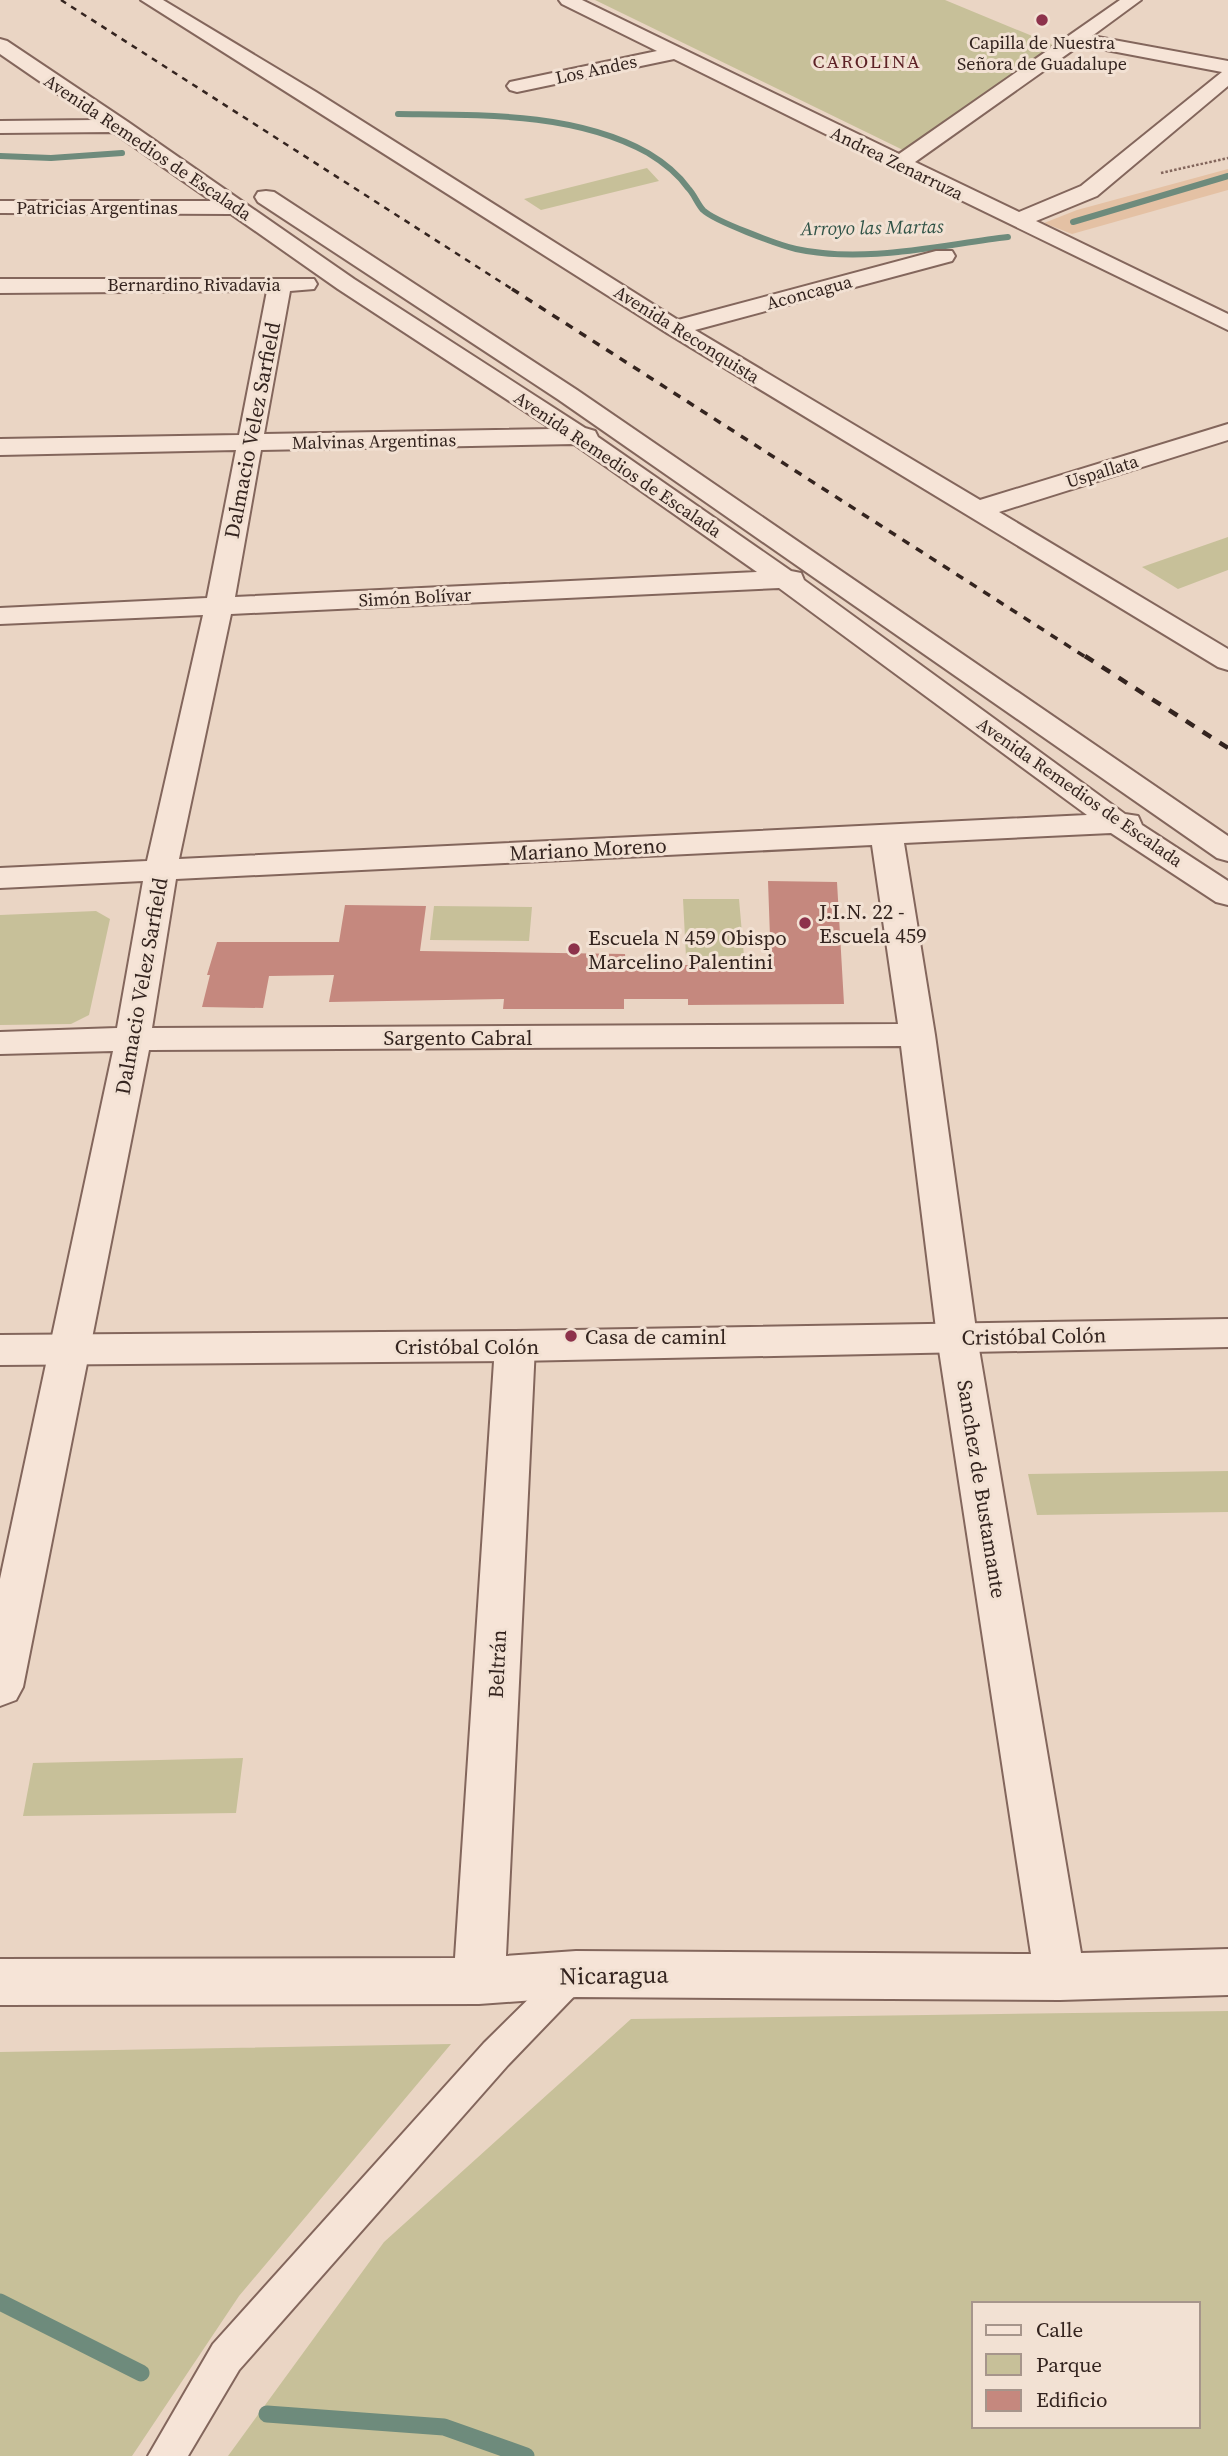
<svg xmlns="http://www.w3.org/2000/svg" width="1228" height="2456" font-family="'Source Serif 4',serif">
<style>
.green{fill:#c7c099;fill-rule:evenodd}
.sand{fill:#e4c1a4}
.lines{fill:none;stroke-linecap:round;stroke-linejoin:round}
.stream-far1{stroke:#6e8b7c;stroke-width:6}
.stream{stroke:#6e8b7c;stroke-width:17}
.building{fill:#c5887e}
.service-casing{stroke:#83665c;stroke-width:4}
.minor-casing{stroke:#83665c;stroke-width:4}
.tertiary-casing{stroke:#83665c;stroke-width:4}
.path{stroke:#83665c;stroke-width:2.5;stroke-dasharray:2.5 2;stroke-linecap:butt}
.service{fill:#f6e4d7;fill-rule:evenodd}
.minor{fill:#f6e4d7;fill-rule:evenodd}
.tertiary{fill:#f6e4d7;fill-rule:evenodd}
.rail-far2{stroke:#34241f;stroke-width:2.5;stroke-dasharray:6 6;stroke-linecap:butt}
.rail-far1{stroke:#34241f;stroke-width:3.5;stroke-dasharray:8 8;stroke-linecap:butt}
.rail{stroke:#34241f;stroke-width:4.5;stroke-dasharray:10 10;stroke-linecap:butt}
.poi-dot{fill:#8d324b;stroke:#f2e1d3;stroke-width:2.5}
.labels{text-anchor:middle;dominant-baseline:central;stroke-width:6;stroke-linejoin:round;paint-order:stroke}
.far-poi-label{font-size:18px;fill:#34241f;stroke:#f2e1d3}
.far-street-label{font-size:18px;fill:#34241f;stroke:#f2e1d3}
.far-neighbourhood-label{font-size:19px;letter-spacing:2px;fill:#5d2226;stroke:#f2e1d3}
.far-water-label{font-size:19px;font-style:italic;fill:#305347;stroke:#f2e1d3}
.street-label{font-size:21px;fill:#34241f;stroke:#f2e1d3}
.poi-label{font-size:21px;fill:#34241f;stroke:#f2e1d3;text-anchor:start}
.near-street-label{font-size:24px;fill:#34241f;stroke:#f2e1d3}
</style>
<rect width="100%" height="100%" fill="#ead5c4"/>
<!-- green -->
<path class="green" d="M595,0H945L1054,45L903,150Z
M647,168L659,181L541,210L524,199Z
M1228,537V570L1178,589L1142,567Z
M683,899H739L744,956L686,957Z
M434,906L532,907L529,941L430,940Z
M96,911L110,919L89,1015L71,1024L0,1025V915Z
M1228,1471V1512L1037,1515L1028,1474Z
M243,1758L236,1813L23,1816L33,1763Z
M1228,2011V2456H228L384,2242L631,2019ZM974,2304H1198V2426H974Z
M451,2044L239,2296L132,2456H0V2052Z"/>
<!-- sand -->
<path class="sand" d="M1228,169V190L1072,234L1044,223L1077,210Z"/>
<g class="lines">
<!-- stream-far1 -->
<path class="stream-far1" d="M398,114C479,115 575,112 648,153C663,162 678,174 688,188C694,194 697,203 703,210C714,221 779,245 796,249C864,264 940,245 1008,237
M0,156L51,158L122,153
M1073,222L1228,176"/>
<!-- stream -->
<path class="stream" d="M0,2302L141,2373
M267,2414L444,2427L526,2456"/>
</g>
<!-- building -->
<path class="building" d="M768,881L837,882L844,1004L688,1005V999H624V1009H503L504,999L329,1002L334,975L269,976L263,1008L202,1007L210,975H207L217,942H339L345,905L426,906L420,951L625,954L626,965H771Z"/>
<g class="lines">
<defs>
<path id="service" d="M575,1959L586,1964L591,1974L586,1984L508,2065L239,2370L188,2456H148L213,2344L484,2043L564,1964Z"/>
<path id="minor" d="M141,0H163L316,92L678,320L936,251H952L955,256L952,261L695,330L980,500L1228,424V440L999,512L1228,649V670L1218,667L667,333Z
M559,0H582L899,154L1120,0H1141L1092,36L1228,61V86L1097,196L1036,221L1228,314V330L899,170L891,168L888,165L674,59L517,92L510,90L507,86L510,82L657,51L562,4ZM1080,45L1222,72L1081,186L1019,212L915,162Z
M0,39L7,41L128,122L354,279L585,428L595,431L598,437L791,571L801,573L804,580L1125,814L1138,816L1142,825L1228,881V905L1216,902L1111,833L904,843L935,1035L977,1337L1081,1953L1228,1949V1995L1060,2000L576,1997L479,2004L0,2005V1959L455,1958L495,1346L501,1336L515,1331L529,1336L535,1346L506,1956L576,1951L1031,1954L937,1337L901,1046L149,1050L23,1687L16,1700L0,1706V1579L113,1051L0,1054V1032L117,1028L143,881L0,888V868L147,861L203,615L0,624V608L207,598L236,450L0,455V439L239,435L267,291L0,293V279H314L317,284L314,289L290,291L264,434L552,429L338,289L231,214L0,213V201H212L113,132L0,133V121L96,120L0,54ZM574,444L757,572L235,597L261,450ZM779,588L1087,815L179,859L231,614ZM872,845L898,1024L152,1028L176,879Z
M266,191L274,192L577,390L1228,836V861L1217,858L559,400L258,202L255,197L258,192Z"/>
<path id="tertiary" d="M1228,1319V1347L515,1361L0,1365V1335L515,1331Z"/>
</defs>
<!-- service casing -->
<use href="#service" class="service-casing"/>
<!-- minor casing -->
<use href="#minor" class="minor-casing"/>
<!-- tertiary casing -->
<use href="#tertiary" class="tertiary-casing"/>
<!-- path -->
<path class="path" d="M1161,173L1228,158"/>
<!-- service -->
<use href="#service" class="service"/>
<!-- minor -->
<use href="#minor" class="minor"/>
<!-- tertiary -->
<use href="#tertiary" class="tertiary"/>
<!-- rail-far2 -->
<path class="rail-far2" d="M61,0L515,291"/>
<!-- rail-far1 -->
<path class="rail-far1" d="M512,289L1087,658"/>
<!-- rail -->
<path class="rail" d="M1085,656L1228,748"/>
</g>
<!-- markers -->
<g class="poi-dot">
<circle cx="1042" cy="20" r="7"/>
<circle cx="805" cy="923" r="7"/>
<circle cx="574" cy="949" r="7"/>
<circle cx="571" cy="1336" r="7"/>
</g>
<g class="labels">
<!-- far-poi labels -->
<g class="far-poi-label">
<text x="1042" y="42">Capilla de Nuestra<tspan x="1042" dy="21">Señora de Guadalupe</tspan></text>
</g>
<!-- far-street labels -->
<g class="far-street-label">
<text transform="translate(596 69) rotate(-12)">Los Andes</text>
<text transform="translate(148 147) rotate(34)">Avenida Remedios de Escalada</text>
<text transform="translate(897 163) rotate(26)">Andrea Zenarruza</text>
<text x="97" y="207">Patricias Argentinas</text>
<text x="194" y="284">Bernardino Rivadavia</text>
<text transform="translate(809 292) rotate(-15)">Aconcagua</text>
<text transform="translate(687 334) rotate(32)">Avenida Reconquista</text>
<text transform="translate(374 441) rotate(-1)">Malvinas Argentinas</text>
<text transform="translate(618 464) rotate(34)">Avenida Remedios de Escalada</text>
<text transform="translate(1102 471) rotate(-17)">Uspallata</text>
<text transform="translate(415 597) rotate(-3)">Simón Bolívar</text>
<text transform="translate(1080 792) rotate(35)">Avenida Remedios de Escalada</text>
</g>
<!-- far-neighbourhood labels -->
<g class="far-neighbourhood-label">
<text x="867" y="61">CAROLINA</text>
</g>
<!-- far-water labels -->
<g class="far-water-label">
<text transform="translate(872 227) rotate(-1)">Arroyo las Martas</text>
</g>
<!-- street labels -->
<g class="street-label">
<text transform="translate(252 430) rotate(-79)">Dalmacio Velez Sarfield</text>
<text transform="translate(588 849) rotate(-3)">Mariano Moreno</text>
<text transform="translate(141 986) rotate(-80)">Dalmacio Velez Sarfield</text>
<text x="458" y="1037">Sargento Cabral</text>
<text transform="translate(1034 1336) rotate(-1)">Cristóbal Colón</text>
<text x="467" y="1346">Cristóbal Colón</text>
<text transform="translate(982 1489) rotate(81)">Sanchez de Bustamante</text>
<text transform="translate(497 1664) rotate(-87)">Beltrán</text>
</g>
<!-- poi labels -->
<g class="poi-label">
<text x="819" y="911">J.I.N. 22 -<tspan x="819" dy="24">Escuela 459</tspan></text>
<text x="588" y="937">Escuela N 459 Obispo<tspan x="588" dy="24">Marcelino Palentini</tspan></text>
<text x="585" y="1336">Casa de caminl</text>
</g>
<!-- near-street labels -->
<g class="near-street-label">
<text transform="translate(614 1975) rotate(-1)">Nicaragua</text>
</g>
</g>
<!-- legend -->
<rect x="972" y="2302" width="228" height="126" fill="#f2e1d3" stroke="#a6958b" stroke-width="2"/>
<rect x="986" y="2325" width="35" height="10" fill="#f6e4d7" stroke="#a6958b" stroke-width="2"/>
<text x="1036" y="2337" font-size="21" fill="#34241f">Calle</text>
<rect x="986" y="2354" width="35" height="21" fill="#c7c099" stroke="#a6958b" stroke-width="2"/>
<text x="1036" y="2372" font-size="21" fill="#34241f">Parque</text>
<rect x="986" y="2390" width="35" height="21" fill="#c5887e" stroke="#a6958b" stroke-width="2"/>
<text x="1036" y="2407" font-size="21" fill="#34241f">Edificio</text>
</svg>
